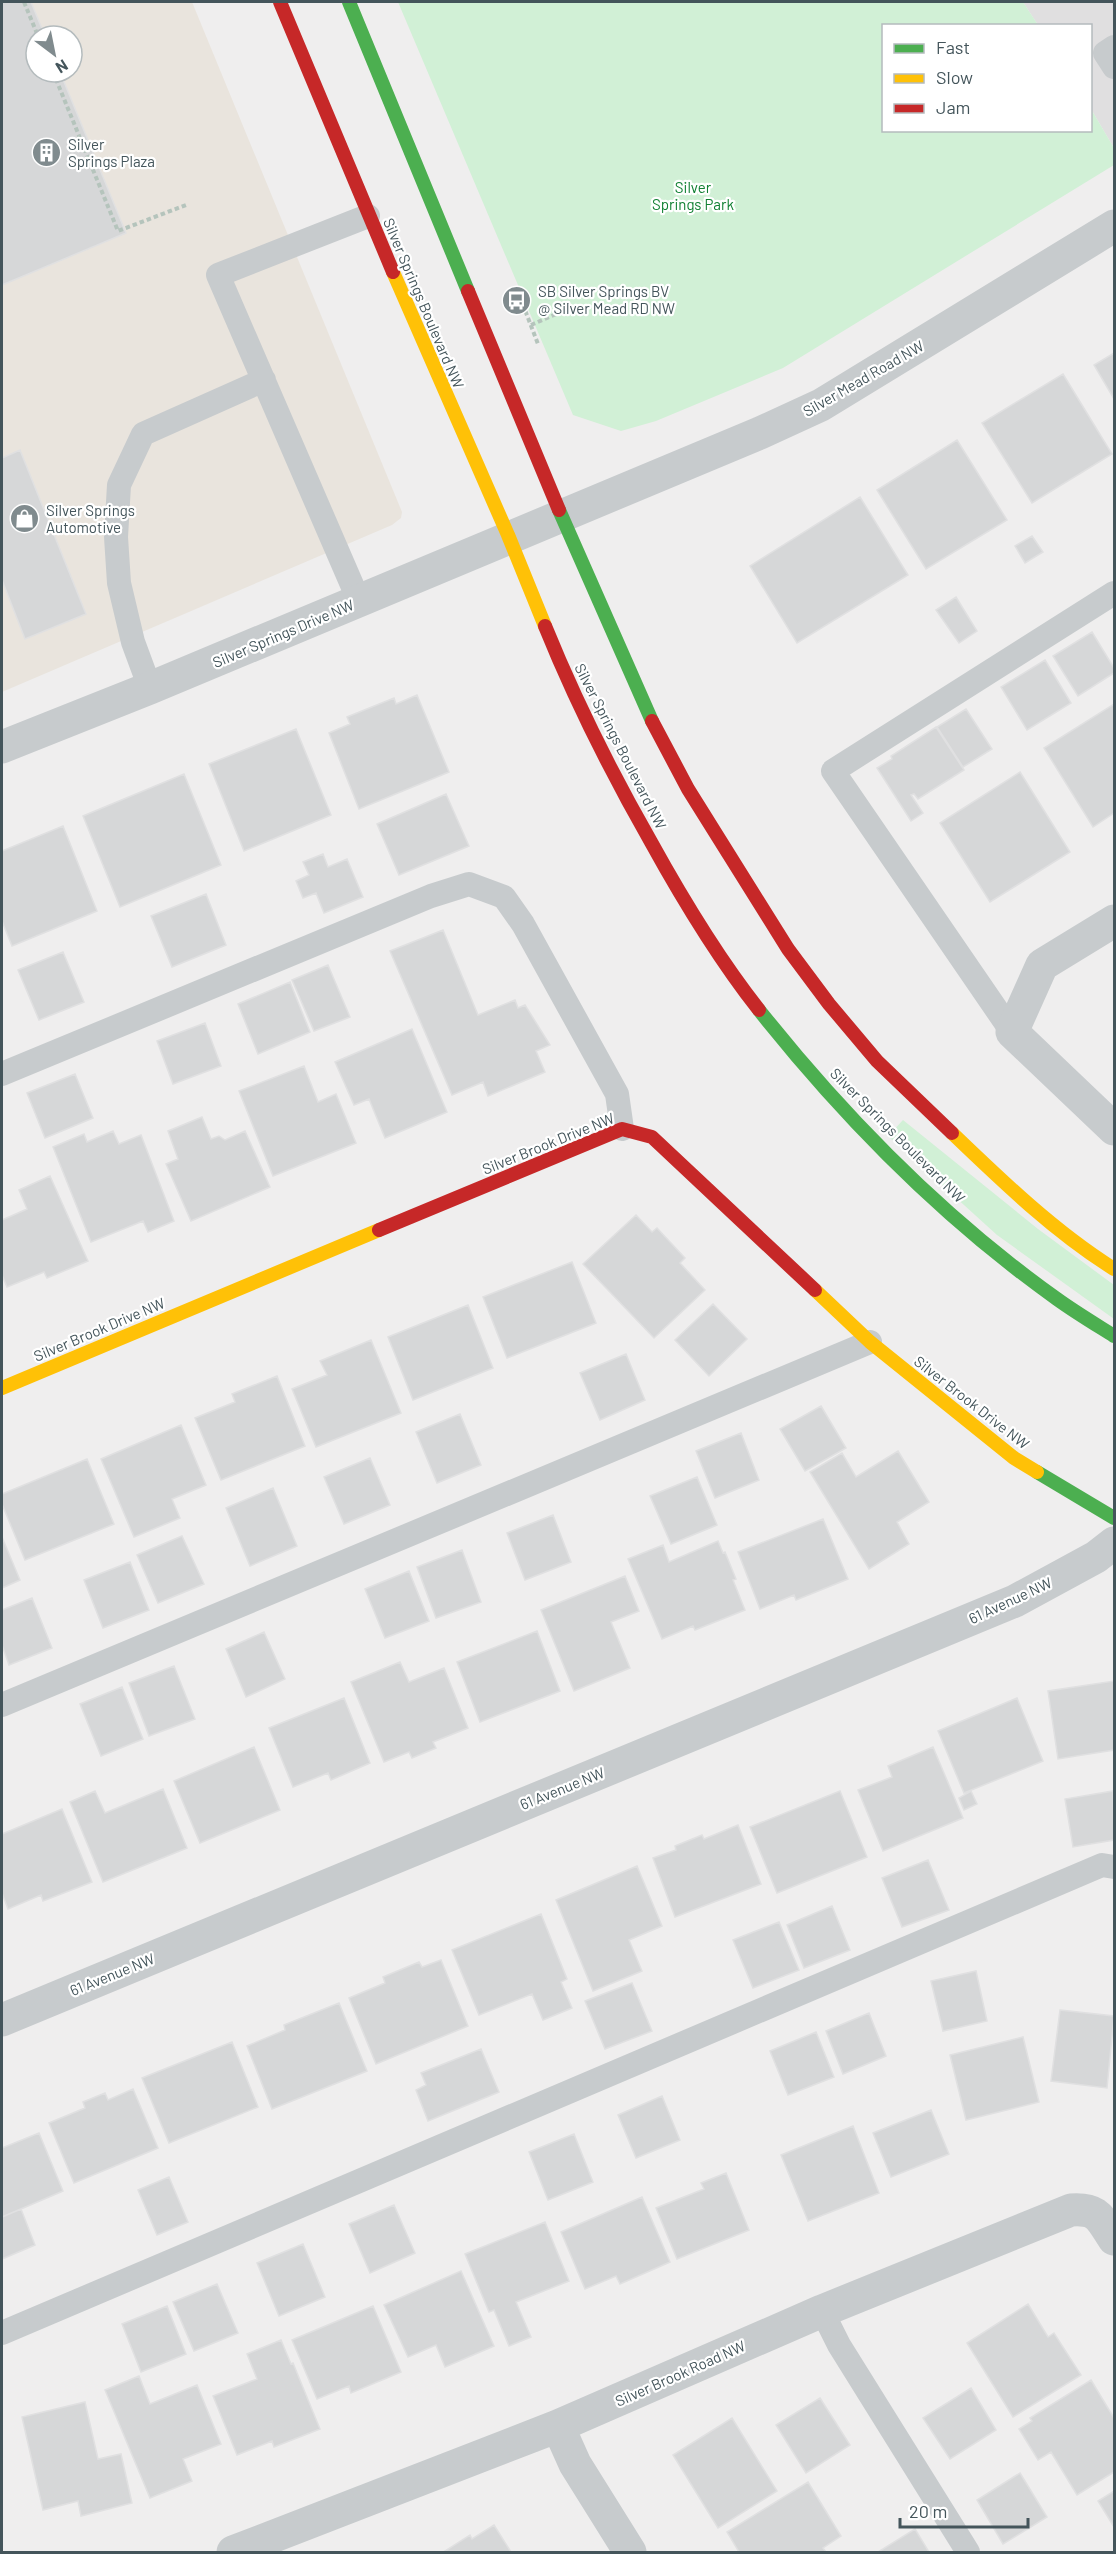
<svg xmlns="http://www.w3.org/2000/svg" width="1116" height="2554" font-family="Barlow,sans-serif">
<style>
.commercial{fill:#e9e4dd;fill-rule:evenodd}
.education{fill:#e0dfe0}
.green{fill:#d1f0d6}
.building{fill:#d6d7d8;stroke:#e0e0e1;stroke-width:1.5}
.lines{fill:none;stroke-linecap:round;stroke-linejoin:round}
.path{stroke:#b5c4bc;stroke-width:4;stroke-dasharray:4.5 3;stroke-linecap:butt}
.lane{stroke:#c7cbcd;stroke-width:24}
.street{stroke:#c7cbcd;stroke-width:33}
.fast{stroke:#4caf50;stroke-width:14}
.slow{stroke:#ffc107;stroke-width:14}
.jam{stroke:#c62828;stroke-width:14}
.labels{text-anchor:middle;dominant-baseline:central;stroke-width:4.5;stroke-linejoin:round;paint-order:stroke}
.poi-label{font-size:15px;fill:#44555b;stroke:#fff;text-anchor:start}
.park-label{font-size:15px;fill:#118033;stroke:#fff}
.street-label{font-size:15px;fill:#44555b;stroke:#fff}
</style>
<rect width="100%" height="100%" fill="#efeeee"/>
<!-- commercial -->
<path class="commercial" d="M2,2H192L402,512L401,518L392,525L2,692ZM36,36H72V72H36Z"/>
<!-- education -->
<path class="education" d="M1023,2H1114V148L1091,109L1090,26L1038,25Z"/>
<!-- green -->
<path class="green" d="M398,2H1023L1038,25L884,26V130H1090L1091,109L1114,148V165L783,368L656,421L621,431L573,415Z
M903,1120L1038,1229L1114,1285V1319L997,1235L888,1136Z"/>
<!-- building -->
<path class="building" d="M2,2H31L45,36H36V72H60L126,233L2,285Z
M1114,353V399L1094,365Z
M1063,374L1112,454L1032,503L982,423Z
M957,440L1007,520L926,569L877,490Z
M20,450L86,614L25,639L2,580V458Z
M860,497L908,575L797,643L750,566Z
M1032,536L1043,552L1025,563L1015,546Z
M956,597L977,631L959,643L936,610Z
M1092,632L1114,668V673L1078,696L1053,656Z
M1045,660L1071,703L1027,730L1001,687Z
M417,695L449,772L359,809L329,733L350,724L347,717L394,698L396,704Z
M1114,704V813L1093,827L1044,748Z
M966,709L992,749L963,767L937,727Z
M936,727L964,770L918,799L914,794L911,795L923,813L911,821L877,768L892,759L891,756Z
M296,729L331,815L244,851L209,764Z
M1020,772L1070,852L990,902L940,823Z
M184,774L221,865L120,907L83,816Z
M446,794L469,846L399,875L377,824Z
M63,826L97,911L12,946L2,921V851Z
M323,854L328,867L347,859L363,897L324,913L316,893L303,898L296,881L309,875L303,862Z
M206,894L226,945L172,967L151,916Z
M443,930L478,1015L515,1000L518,1008L525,1005L550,1045L536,1051L545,1072L488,1096L483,1082L452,1095L390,951Z
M63,952L84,1002L39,1020L18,970Z
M328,965L350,1017L314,1031L292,980Z
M290,982L310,1032L258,1054L238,1004Z
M205,1023L221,1066L173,1084L157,1041Z
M412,1029L447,1112L385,1138L369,1099L354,1105L335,1062Z
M304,1066L318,1102L336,1094L356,1143L273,1176L239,1091Z
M75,1074L93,1118L45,1138L27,1093Z
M202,1117L211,1139L219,1136L225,1140L245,1131L270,1187L191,1221L166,1164L178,1159L168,1131Z
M113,1131L119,1144L141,1135L174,1221L148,1232L143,1221L91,1242L53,1147L84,1134L87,1142Z
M50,1176L88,1261L47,1278L44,1272L7,1287L2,1275V1220L27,1209L19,1190Z
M636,1215L652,1232L657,1228L685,1258L680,1263L705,1290L654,1338L583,1264Z
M572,1262L596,1323L507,1358L483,1297Z
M713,1304L747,1339L709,1376L675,1340Z
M468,1305L493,1368L413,1400L388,1337Z
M371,1340L401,1413L316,1447L292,1389L327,1375L320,1361Z
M626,1354L645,1400L600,1420L580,1373Z
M277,1376L305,1446L221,1480L195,1418L235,1402L232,1394Z
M821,1406L846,1448L805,1471L780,1429Z
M460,1414L481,1465L437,1483L416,1432Z
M181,1425L206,1485L172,1499L180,1518L134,1537L101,1459Z
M741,1433L759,1480L715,1498L696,1451Z
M898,1451L929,1502L897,1522L909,1544L869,1569L810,1472L842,1453L856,1477Z
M370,1458L390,1505L344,1524L324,1477Z
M87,1459L114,1524L25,1560L2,1504V1494Z
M697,1477L717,1525L671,1544L650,1496Z
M273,1488L297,1546L250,1566L226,1508Z
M553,1515L571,1562L525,1580L507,1533Z
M823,1519L848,1579L796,1600L794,1595L760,1609L738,1552Z
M182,1536L204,1584L158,1603L137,1555Z
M2,1537L20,1580L2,1588Z
M718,1541L723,1553L725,1552L736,1579L733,1580L745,1610L695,1630L693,1626L662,1639L628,1559L663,1545L669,1562Z
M462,1550L481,1602L436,1618L417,1567Z
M130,1562L149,1610L103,1628L84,1580Z
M409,1571L429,1621L385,1638L365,1589Z
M625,1576L639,1611L611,1622L630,1668L574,1691L541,1610Z
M32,1598L52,1648L9,1665L2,1645V1610Z
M537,1631L560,1691L480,1722L457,1662Z
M264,1632L285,1679L246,1697L226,1649Z
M400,1662L409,1682L444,1668L468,1728L433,1742L436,1748L412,1758L409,1752L384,1762L351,1682Z
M174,1666L195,1719L149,1736L129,1683Z
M1114,1681V1750L1058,1759L1048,1691Z
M122,1687L143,1739L101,1756L80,1704Z
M344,1698L370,1763L331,1780L328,1773L293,1787L269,1728Z
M1017,1698L1043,1761L964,1793L938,1731Z
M254,1747L280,1810L200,1843L174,1781Z
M933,1747L963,1818L883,1851L858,1790L892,1777L888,1766Z
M163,1789L187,1848L103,1882L70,1802L95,1791L105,1813Z
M840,1791L867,1857L777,1893L750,1827Z
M971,1791L977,1804L964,1810L959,1798Z
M1113,1791L1114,1840L1073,1847L1065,1799Z
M62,1809L92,1882L43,1901L41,1895L8,1909L2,1893V1834Z
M738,1825L761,1884L675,1917L653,1858L676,1850L675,1846L702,1835L704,1839Z
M928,1860L949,1910L902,1927L882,1878Z
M637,1866L662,1926L629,1940L642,1971L593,1991L556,1900Z
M832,1906L850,1950L804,1968L787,1925Z
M541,1914L567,1979L561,1982L572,2008L543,2020L532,1994L479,2015L452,1950Z
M779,1922L799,1970L753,1988L733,1940Z
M441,1960L468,2026L376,2064L349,1998L385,1983L383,1977L419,1962L422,1967Z
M976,1971L987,2021L943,2031L931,1981Z
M632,1983L652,2031L605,2049L585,2001Z
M339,2003L367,2071L272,2109L247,2046L285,2030L284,2025Z
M1060,2010L1114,2016L1107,2088L1051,2081Z
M869,2013L886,2056L843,2074L826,2031Z
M816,2032L834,2077L788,2095L770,2051Z
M1023,2037L1039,2102L966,2120L950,2055Z
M232,2042L258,2107L169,2143L142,2078Z
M481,2049L499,2092L428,2121L416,2090L426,2085L421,2073Z
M133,2089L158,2148L74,2183L49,2123L85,2108L83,2102L105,2093L108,2100Z
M662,2096L680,2140L636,2158L618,2115Z
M931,2110L949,2154L891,2177L873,2133Z
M853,2126L879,2193L808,2221L781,2155Z
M39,2133L63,2191L2,2217V2148Z
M574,2134L593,2182L548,2200L529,2152Z
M726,2173L749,2230L677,2259L656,2208L704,2189L701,2183Z
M169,2177L188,2222L157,2235L138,2190Z
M642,2197L670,2262L620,2284L616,2276L585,2289L561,2232Z
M394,2205L415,2253L370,2273L349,2224Z
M21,2209L35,2245L2,2259V2217Z
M545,2222L569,2281L516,2302L531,2337L509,2346L494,2310L489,2312L465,2254Z
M303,2244L325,2297L279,2316L257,2263Z
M461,2271L494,2346L445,2367L436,2345L408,2357L384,2305Z
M217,2284L238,2333L194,2351L173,2302Z
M1028,2304L1048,2337L1054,2333L1081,2375L1013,2417L967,2343Z
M167,2306L186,2354L141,2372L122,2324Z
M373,2306L401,2372L351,2393L349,2386L317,2399L292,2340Z
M281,2340L291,2364L293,2363L320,2429L274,2447L272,2441L237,2455L213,2396L257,2379L247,2354Z
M139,2376L150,2404L197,2385L221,2444L183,2459L192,2481L150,2498L105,2390Z
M1091,2380L1114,2418V2472L1077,2495L1051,2452L1038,2460L1019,2429L1032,2421L1030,2418Z
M971,2388L996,2430L950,2459L923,2418Z
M820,2398L850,2445L806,2473L776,2425Z
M85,2402L98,2459L121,2454L132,2503L81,2516L78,2501L43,2510L22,2417Z
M732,2418L777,2491L718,2528L673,2455Z
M1020,2473L1047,2517L1003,2544L977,2500Z
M808,2482L841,2536L823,2548L826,2552H739L727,2532Z
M1114,2491V2527L1098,2501Z
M494,2525L511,2552L445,2551L470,2535L472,2539Z
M915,2529L929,2552H878Z"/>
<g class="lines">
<!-- path -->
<path class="path" d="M24,2L38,36
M53,72L118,231L186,205
M520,297L538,344
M531,325L563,311"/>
<!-- lane -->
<path class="lane" d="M1114,47L1105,53L1114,67
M359,601L218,275L368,216
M150,688L133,642L119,583L116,537L119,485L143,434L264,380
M1012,1032L833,771L1114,593
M2,1074L431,896L469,884L504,897L523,924L617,1094L622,1129
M2,1705L870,1342
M822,2311L839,2345L968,2552
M2,2333L1102,1865L1114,1867"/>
<!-- street -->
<path class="street" d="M2,747L150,688L760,433L821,405L1114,226
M1114,921L1042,965L1012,1032L1114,1129
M2,2020L1015,1601L1096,1557L1114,1543
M558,2426L575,2464L630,2552
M233,2552L558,2426L822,2311L1071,2210C1098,2208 1100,2218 1114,2239"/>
<!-- fast -->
<path class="fast" d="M349,2L468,291
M559,510L652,721
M759,1010C844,1117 946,1220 1057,1299C1075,1312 1095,1324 1114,1336
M1037,1472L1114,1518"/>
<!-- slow -->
<path class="slow" d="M393,272L508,535L545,626
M952,1133C1003,1182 1055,1232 1114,1269
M815,1290L870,1342L1014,1458L1037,1472
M2,1388L379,1230"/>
<!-- jam -->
<path class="jam" d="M280,2L393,272
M468,291L559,510
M545,626C575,700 611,772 651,842C683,900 718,958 759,1010
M652,721L688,789L788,949L829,1004L877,1061L952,1133
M379,1230L622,1129L652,1137L815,1290"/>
</g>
<!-- icons -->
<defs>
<symbol id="building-disc" viewBox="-11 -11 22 22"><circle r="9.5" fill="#808b8e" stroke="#fff"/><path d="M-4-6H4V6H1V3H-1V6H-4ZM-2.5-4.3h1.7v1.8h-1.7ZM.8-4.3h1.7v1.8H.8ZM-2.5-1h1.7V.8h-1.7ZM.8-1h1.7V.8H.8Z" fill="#fff"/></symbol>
<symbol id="bus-disc" viewBox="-11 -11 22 22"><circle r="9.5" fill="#808b8e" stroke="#fff"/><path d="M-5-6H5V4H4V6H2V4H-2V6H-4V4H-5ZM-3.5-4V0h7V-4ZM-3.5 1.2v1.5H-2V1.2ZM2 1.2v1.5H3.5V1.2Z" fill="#fff"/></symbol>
<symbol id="shop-disc" viewBox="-11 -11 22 22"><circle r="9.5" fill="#808b8e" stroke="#fff"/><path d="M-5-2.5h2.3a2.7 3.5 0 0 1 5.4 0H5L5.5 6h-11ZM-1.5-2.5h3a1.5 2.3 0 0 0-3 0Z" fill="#fff"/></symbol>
</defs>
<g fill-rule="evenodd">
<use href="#building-disc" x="30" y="136" width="33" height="33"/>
<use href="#bus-disc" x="500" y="284" width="33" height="33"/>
<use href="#shop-disc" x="8" y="502" width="33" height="33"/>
</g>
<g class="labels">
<!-- poi labels -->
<g class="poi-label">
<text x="68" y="144">Silver<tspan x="68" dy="17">Springs Plaza</tspan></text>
<text x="538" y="291">SB Silver Springs BV<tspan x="538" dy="17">@ Silver Mead RD NW</tspan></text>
<text x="46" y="510">Silver Springs<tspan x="46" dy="17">Automotive</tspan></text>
</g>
<!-- park labels -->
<g class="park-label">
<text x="693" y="187">Silver<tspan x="693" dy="17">Springs Park</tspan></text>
</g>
<!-- street labels -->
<g class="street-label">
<text transform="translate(424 303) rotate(67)">Silver Springs Boulevard NW</text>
<text transform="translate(863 378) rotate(-30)">Silver Mead Road NW</text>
<text transform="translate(283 633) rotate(-23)">Silver Springs Drive NW</text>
<text transform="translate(621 746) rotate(63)">Silver Springs Boulevard NW</text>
<text transform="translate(898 1135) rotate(45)">Silver Springs Boulevard NW</text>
<text transform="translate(548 1143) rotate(-22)">Silver Brook Drive NW</text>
<text transform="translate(99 1329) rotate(-23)">Silver Brook Drive NW</text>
<text transform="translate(972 1402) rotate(38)">Silver Brook Drive NW</text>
<text transform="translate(1010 1600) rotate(-25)">61 Avenue NW</text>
<text transform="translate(562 1788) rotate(-22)">61 Avenue NW</text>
<text transform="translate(112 1974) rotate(-22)">61 Avenue NW</text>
<text transform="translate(680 2373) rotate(-24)">Silver Brook Road NW</text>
</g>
</g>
<!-- border -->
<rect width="1116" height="2554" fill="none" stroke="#44555b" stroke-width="6"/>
<!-- legend -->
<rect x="882" y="24" width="210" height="108" fill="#ffffff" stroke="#b4bbbd" stroke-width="1.5"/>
<rect x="894" y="44" width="30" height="9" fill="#4caf50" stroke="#b4bbbd" stroke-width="1.5"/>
<text x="936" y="54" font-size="18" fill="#44555b">Fast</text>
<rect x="894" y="74" width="30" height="9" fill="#ffc107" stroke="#b4bbbd" stroke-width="1.5"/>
<text x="936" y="84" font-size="18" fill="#44555b">Slow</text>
<rect x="894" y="104" width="30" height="9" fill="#c62828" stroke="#b4bbbd" stroke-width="1.5"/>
<text x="936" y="114" font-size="18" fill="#44555b">Jam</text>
<!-- north arrow -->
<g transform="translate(54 54) rotate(148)"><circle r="28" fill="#ffffff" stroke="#b4bbbd" stroke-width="1.5"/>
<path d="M0-4.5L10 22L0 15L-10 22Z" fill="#808b8e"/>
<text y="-9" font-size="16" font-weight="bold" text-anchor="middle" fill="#44555b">N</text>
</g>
<!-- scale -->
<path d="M900 2518v9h128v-9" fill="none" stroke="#44555b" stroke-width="3"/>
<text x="909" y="2518" font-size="18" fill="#44555b" stroke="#ffffff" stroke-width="4.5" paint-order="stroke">20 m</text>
</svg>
